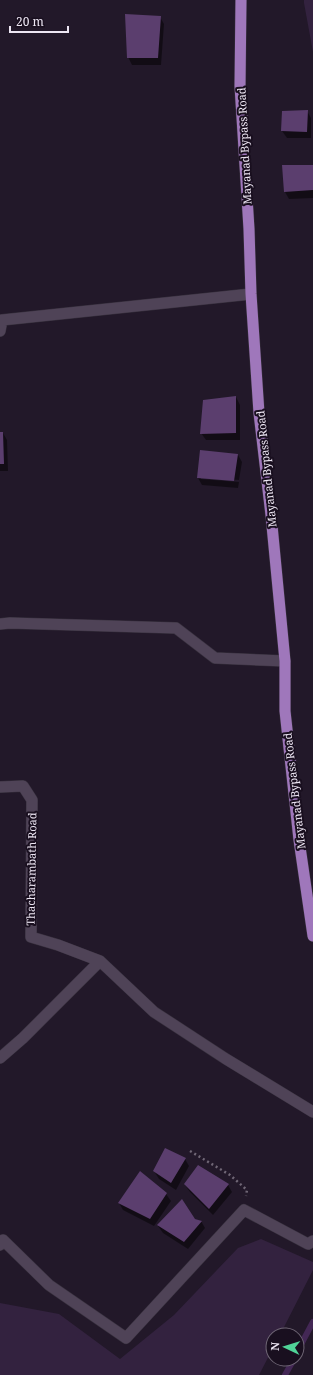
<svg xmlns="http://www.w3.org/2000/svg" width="313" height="1375" font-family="'Noto Serif',serif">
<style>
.green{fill:#33223f}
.shadow{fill:#0007}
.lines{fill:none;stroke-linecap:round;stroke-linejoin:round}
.stream{stroke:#432755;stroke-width:6}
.building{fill:#5b3e6e}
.minor-casing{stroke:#38313e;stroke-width:12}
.primary-casing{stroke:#38313e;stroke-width:12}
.path{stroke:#706776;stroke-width:2.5;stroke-dasharray:2 3;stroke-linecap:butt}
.minor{stroke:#4f4357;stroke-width:11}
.primary{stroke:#9f77bb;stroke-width:11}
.labels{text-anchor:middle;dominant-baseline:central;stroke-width:4;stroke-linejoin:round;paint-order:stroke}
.street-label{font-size:11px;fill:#ede6f3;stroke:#190f1f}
</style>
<rect width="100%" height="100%" fill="#221829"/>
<!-- green -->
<path class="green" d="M304,0H313V52L304,3Z
M261,1239L313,1262V1270L280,1335H273V1348L259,1375H0V1303L59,1314L120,1359L174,1315L238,1248Z"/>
<!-- shadow -->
<path class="shadow" d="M160,17L164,24L161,65H132L128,57Z
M307,111L311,118V138H287L282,131Z
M313,166V198L289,199L285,192Z
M236,397L240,405V440H206L201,433Z
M0,433H3L7,440L8,471H0Z
M238,455L242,462L239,480L201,477V479L239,482L238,488L202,485L198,478Z
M185,1159L189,1166L176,1190L159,1179L154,1171Z
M141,1172L166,1194L171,1201L154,1226L123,1210L119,1203Z
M185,1185H228L232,1192L213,1215L190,1192Z
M194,1219L201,1221L205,1228L188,1249L163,1233L158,1226Z"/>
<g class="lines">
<!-- stream -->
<path class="stream" d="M297,1352L313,1322
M285,1375L294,1359"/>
</g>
<!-- building -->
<path class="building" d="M125,14L161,16L158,58H127Z
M308,110L307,132L281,131L282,111Z
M282,165H313V190L284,192Z
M236,396V433L200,434L203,400Z
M0,432H3L4,464H0Z
M200,450L238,454L234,481L197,478Z
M165,1148L186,1158L171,1183L153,1171Z
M198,1165L229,1184L209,1209L184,1184Z
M140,1171L167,1193L150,1219L118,1203Z
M182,1199L195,1219L202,1221L184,1242L157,1225Z"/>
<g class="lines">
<defs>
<path id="minor" d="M0,331L2,320L251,294
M0,624L10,623L176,628L215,658L285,661
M0,787L23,786L32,800L31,937L58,945L100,961L154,1012L226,1059L313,1112
M0,1058L23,1038L100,961
M0,1245L3,1240L49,1285L126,1338L244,1210L308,1244L313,1241"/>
<path id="primary" d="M241,0L240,86L249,229L251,294L259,413L271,515L285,661V711L299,840L313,936"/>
</defs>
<!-- minor casing -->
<use href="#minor" class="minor-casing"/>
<!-- primary casing -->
<use href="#primary" class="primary-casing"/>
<!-- path -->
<path class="path" d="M190,1151L230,1175L247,1190L246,1196"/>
<!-- minor -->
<use href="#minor" class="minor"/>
<!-- primary -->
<use href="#primary" class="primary"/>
</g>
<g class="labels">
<!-- street labels -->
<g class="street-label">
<text transform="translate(244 146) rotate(-93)">Mayanad Bypass Road</text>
<text transform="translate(266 469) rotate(-96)">Mayanad Bypass Road</text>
<text transform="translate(294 791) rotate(-97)">Mayanad Bypass Road</text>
<text transform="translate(31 869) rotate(-89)">Thacharambath Road</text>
</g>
</g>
<!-- north arrow -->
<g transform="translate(285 1347) rotate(274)"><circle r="19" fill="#190f1f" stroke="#6e6574"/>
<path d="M0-3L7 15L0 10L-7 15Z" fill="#50d398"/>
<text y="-6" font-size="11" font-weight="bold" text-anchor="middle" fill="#ede6f3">N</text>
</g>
<!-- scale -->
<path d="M10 26v6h58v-6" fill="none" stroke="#ede6f3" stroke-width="2"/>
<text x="16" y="26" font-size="12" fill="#ede6f3" stroke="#190f1f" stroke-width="3" paint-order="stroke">20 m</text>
</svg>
